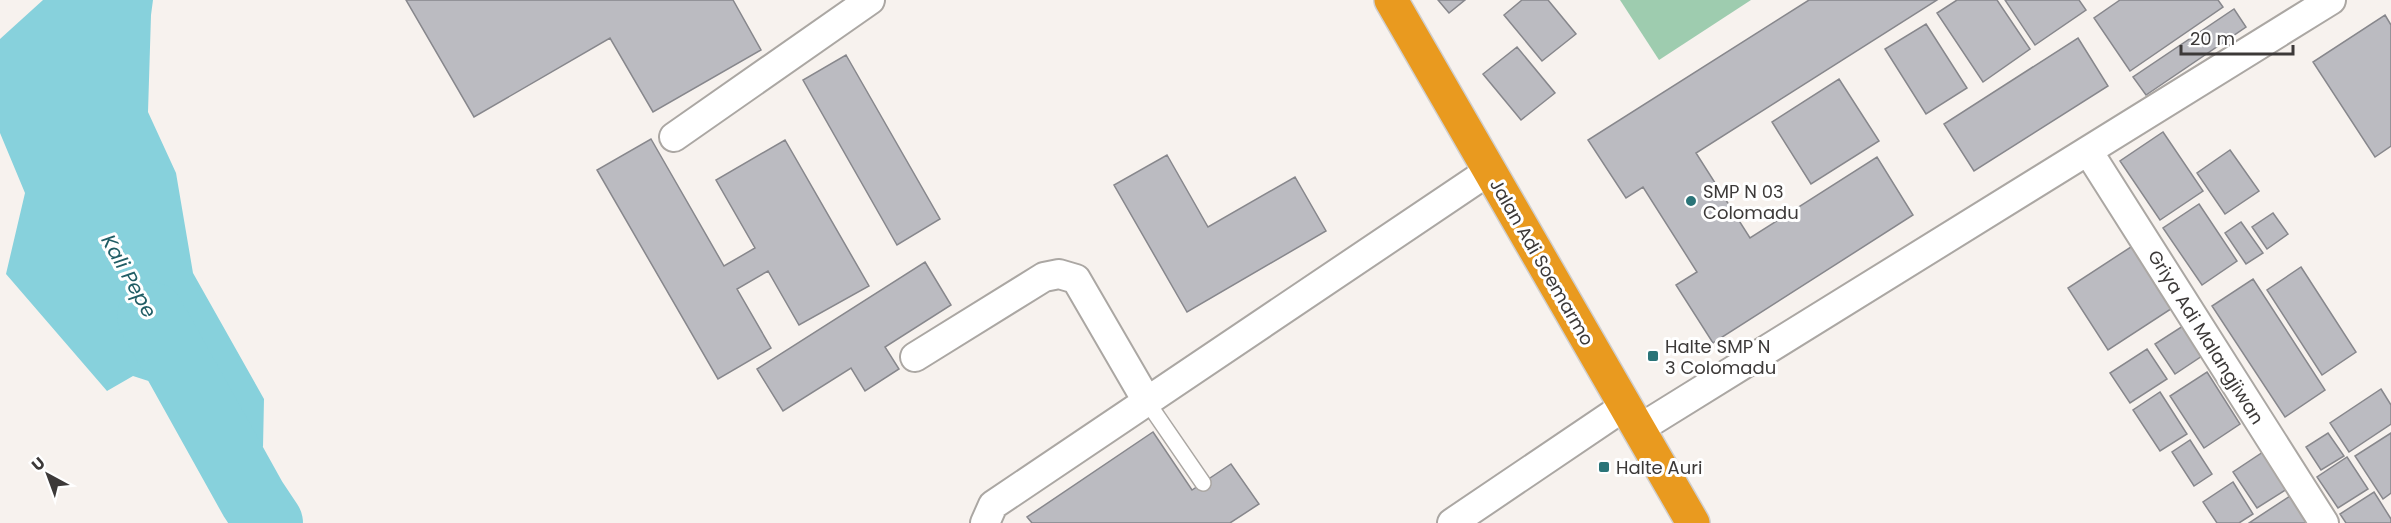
<svg xmlns="http://www.w3.org/2000/svg" width="2391" height="523" font-family="Poppins,sans-serif">
<style>
.green{fill:#9eccaf}
.water{fill:#87d1dc}
.lines{fill:none;stroke-linecap:round;stroke-linejoin:round}
.river{stroke:#87d1dc;stroke-width:68}
.building{fill:#bbbbc1;stroke:#87878c;stroke-width:1.5}
.lane-casing{stroke:#aba7a3;stroke-width:18}
.street-casing{stroke:#aba7a3;stroke-width:32}
.highway-casing{stroke:#d0cfcf;stroke-width:36}
.lane{stroke:#fff;stroke-width:15}
.street{stroke:#fff;stroke-width:28}
.highway{stroke:#e99a1f;stroke-width:33}
.poi-dot{fill:#2a7478;stroke:#fff;stroke-width:2}
.labels{text-anchor:middle;dominant-baseline:central;stroke-width:6;stroke-linejoin:round;paint-order:stroke}
.poi-label{font-size:18px;fill:#3c3938;stroke:#fff;text-anchor:start}
.street-label{font-size:18px;fill:#3c3938;stroke:#fff}
.water-label{font-size:20px;font-style:italic;fill:#205d65;stroke:#fff}
</style>
<rect width="100%" height="100%" fill="#f7f2ee"/>
<!-- green -->
<path class="green" d="M1620,0H1751L1659,60Z"/>
<!-- water -->
<path class="water" d="M43,0H153L151,15L148,112L176,173L193,273L264,399L263,447L242,436L195,396L133,376L107,391L6,274L25,193L0,133V39Z"/>
<g class="lines">
<!-- river -->
<path class="river" d="M151,316L253,499L269,523"/>
</g>
<!-- building -->
<path class="building" d="M406,0H733L761,50L653,112L610,38L474,117Z
M1438,0H1465L1449,13Z
M1522,0H1548L1576,34L1542,61L1504,15Z
M1809,0H1937L1696,153L1750,238L1877,157L1913,215L1713,343L1676,285L1697,272L1643,187L1626,198L1588,140Z
M1957,0H1997L2030,49L1983,82L1937,13Z
M2005,0H2079L2086,10L2035,45Z
M2120,0H2218L2223,7L2130,71L2094,18Z
M2234,9L2246,27L2146,95L2133,77Z
M2385,15L2391,25V146L2375,157L2313,62Z
M1926,24L1967,88L1926,114L1885,49Z
M2078,38L2108,86L1974,171L1944,124Z
M1517,47L1555,93L1521,120L1483,74Z
M846,55L940,219L897,245L803,80Z
M1839,79L1879,141L1811,184L1772,122Z
M2163,132L2203,191L2160,220L2120,161Z
M651,139L724,266L755,248L716,180L785,140L869,286L799,325L768,271L737,289L771,348L718,379L597,170Z
M2230,150L2259,191L2225,214L2197,173Z
M1167,155L1208,227L1295,177L1326,231L1187,312L1114,185Z
M2199,204L2237,261L2202,285L2163,228Z
M2273,213L2288,234L2267,249L2252,227Z
M2241,222L2263,253L2246,264L2225,233Z
M2137,243L2177,305L2108,350L2068,288Z
M925,262L951,305L885,347L899,369L865,391L851,368L783,411L757,369Z
M2301,267L2356,352L2322,375L2267,290Z
M2253,279L2325,390L2285,417L2212,306Z
M2186,324L2205,354L2175,374L2155,344Z
M2147,349L2167,379L2130,403L2110,373Z
M2207,372L2240,424L2204,448L2170,396Z
M2381,389L2391,405V424L2349,452L2330,423Z
M2160,392L2187,434L2160,451L2133,410Z
M1153,432L1192,490L1231,464L1259,504L1230,523H1032L1027,517Z
M2328,433L2344,456L2321,470L2306,447Z
M2391,433V493L2383,499L2355,456Z
M2190,440L2212,474L2194,486L2172,452Z
M2266,450L2290,487L2257,508L2233,472Z
M2347,457L2368,489L2338,508L2317,477Z
M2233,482L2253,514L2239,523H2217L2203,502Z
M2374,492L2391,519V523H2346L2340,514Z
M2293,494L2307,523H2249Z"/>
<g class="lines">
<defs>
<path id="lane" d="M1148,403L1203,483"/>
<path id="street" d="M674,137L870,0
M2088,151L2324,523
M915,357L1044,277L1059,274L1076,279L1148,403
M1639,429L2331,0
M985,523L993,505L1489,171
M1452,523L1625,406"/>
<path id="highway" d="M1391,0L1693,523"/>
</defs>
<!-- lane casing -->
<use href="#lane" class="lane-casing"/>
<!-- street casing -->
<use href="#street" class="street-casing"/>
<!-- highway casing -->
<use href="#highway" class="highway-casing"/>
<!-- lane -->
<use href="#lane" class="lane"/>
<!-- street -->
<use href="#street" class="street"/>
<!-- highway -->
<use href="#highway" class="highway"/>
</g>
<!-- markers -->
<g class="poi-dot">
<circle cx="1691" cy="201" r="6"/>
<rect x="1647" y="350" width="12" height="12" rx="3"/>
<rect x="1598" y="461" width="12" height="12" rx="3"/>
</g>
<g class="labels">
<!-- poi labels -->
<g class="poi-label">
<text x="1703" y="191">SMP N 03<tspan x="1703" dy="21">Colomadu</tspan></text>
<text x="1665" y="346">Halte SMP N<tspan x="1665" dy="21">3 Colomadu</tspan></text>
<text x="1616" y="467">Halte Auri</text>
</g>
<!-- street labels -->
<g class="street-label">
<text transform="translate(1542 262) rotate(60)">Jalan Adi Soemarmo</text>
<text transform="translate(2206 337) rotate(58)">Griya Adi Malangjiwan</text>
</g>
<!-- water labels -->
<g class="water-label">
<text transform="translate(129 276) rotate(61)">Kali Pepe</text>
</g>
</g>
<!-- north arrow -->
<g transform="translate(48 475) rotate(319)" stroke="#ffffff" stroke-width="4.5" paint-order="stroke">
<path d="M0-4.5L10 22L0 15L-10 22Z" fill="#3c3938"/>
<text y="-9" font-size="16" font-weight="bold" text-anchor="middle" fill="#3c3938">U</text>
</g>
<!-- scale -->
<path d="M2181 45v9h112v-9" fill="none" stroke="#3c3938" stroke-width="3"/>
<text x="2190" y="45" font-size="18" fill="#3c3938" stroke="#ffffff" stroke-width="4.5" paint-order="stroke">20 m</text>
</svg>
